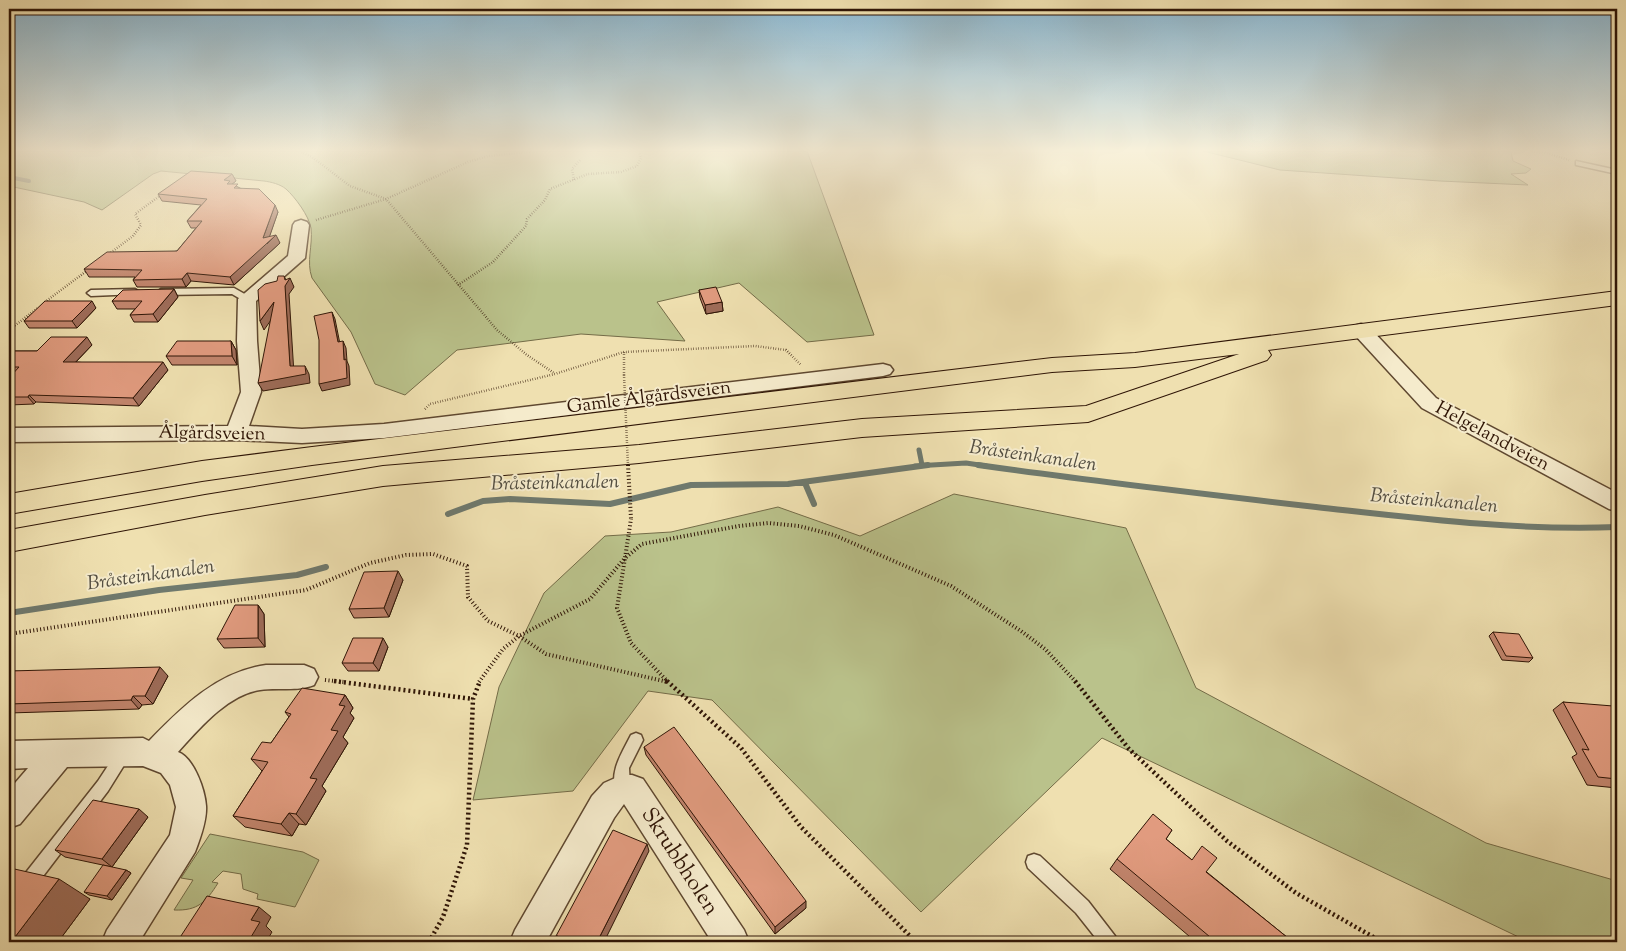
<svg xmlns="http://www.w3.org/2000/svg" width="1626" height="951" font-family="'Sorts Mill Goudy',serif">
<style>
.green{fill:#bac28b;stroke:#746c48}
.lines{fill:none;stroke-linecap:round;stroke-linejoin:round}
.stream-far2{stroke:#6f796d;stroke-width:4}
.stream-far1{stroke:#6f796d;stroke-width:5}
.stream{stroke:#6f796d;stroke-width:6}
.lane-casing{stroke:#5f4830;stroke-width:3}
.street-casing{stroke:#5f4830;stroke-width:3}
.highway-casing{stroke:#2f1506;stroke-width:2}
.path-far2{stroke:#2f1506;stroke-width:2.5;stroke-dasharray:0.5 2;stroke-linecap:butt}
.path-far1{stroke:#2f1506;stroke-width:4;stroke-dasharray:1 2.5;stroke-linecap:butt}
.path{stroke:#2f1506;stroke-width:4.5;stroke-dasharray:2 3;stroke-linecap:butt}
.lane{fill:#f5ebcc;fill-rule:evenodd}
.street{fill:#f5ebcc;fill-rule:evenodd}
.highway{fill:#efe0b0;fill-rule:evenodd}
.path-bridge-far1{stroke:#2f1506;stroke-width:2.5;stroke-dasharray:0.5 2;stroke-linecap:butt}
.path-bridge{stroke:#2f1506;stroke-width:4;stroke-dasharray:1 2.5;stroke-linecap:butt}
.wall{fill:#c2856d;stroke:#2f1506}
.shaded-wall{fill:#9e6c59;stroke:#2f1506}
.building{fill:#e19b7f;stroke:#2f1506}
.labels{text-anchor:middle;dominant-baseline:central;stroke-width:4;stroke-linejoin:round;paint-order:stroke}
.street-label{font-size:19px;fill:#2f1506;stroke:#f5ebcc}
.water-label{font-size:20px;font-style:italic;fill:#544f42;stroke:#f5ebcc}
.near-street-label{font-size:22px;fill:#2f1506;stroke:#f5ebcc}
</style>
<rect width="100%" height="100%" fill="#efe0b0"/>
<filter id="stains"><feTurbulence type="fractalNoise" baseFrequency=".004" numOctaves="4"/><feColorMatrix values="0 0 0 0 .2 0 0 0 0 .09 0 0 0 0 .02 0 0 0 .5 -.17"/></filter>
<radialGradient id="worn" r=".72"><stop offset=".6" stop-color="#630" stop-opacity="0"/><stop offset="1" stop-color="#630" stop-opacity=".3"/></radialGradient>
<!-- green -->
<path class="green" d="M9,151H807L874,335L807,342L739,283L657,302L685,341L581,334L457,350L405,395L375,384L351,332L312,278C306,261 313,246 311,228C309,216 295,197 286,189C280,184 271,182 264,181L161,171L153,174L102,210L84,202L9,186Z
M1203,151H1507L1511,152L1513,161L1531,169L1526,173L1511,174L1528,185L1440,181L1280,170Z
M954,494L1126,528L1196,688L1486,843L1617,881V942H1529L1102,738L921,912L712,700L648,691L573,791L473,800L499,687L544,593L605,536L671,532L778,507L860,536Z
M210,834L303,852L319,860L295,907L257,899L258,894L243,889L241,874L223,871L212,882L218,883C206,902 198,911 174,910L193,880L181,878Z"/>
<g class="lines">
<!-- stream-far2 -->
<path class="stream-far2" d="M9,177L29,181"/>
<!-- stream-far1 -->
<path class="stream-far1" d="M919,450L922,465
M915,466L966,463L986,466"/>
<!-- stream -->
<path class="stream" d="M978,465C1090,481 1203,494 1316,507C1416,518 1516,531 1617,527
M805,483L814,504
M448,514L483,501L510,499L610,504L691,485L788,484L928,465
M9,613L159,590L297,575L326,567"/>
<defs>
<path id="lane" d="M1576,161L1617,170V174L1576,165Z
M234,288L250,297V301H244L232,294L161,295L157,292L161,289Z
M135,289L139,292L138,294L91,296L87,293L91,290Z
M636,733L641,735L643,740L629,768L630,788L627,793L622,795L617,793C608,773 622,753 631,735Z
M124,747L129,749L131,754L108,791L15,913L9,915V894L98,781L119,749Z
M1034,854L1040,856L1088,901L1115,936L1117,942H1099L1076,913L1028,868L1026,862L1028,856Z"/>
<path id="street" d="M301,220L307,222L309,225L305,258L256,301L257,341L261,392L249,426L302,429L384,424L883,364L890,366L893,370L890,374L883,376L384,438L302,443L236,440L9,442V428L228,426L241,392L237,341L238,299L288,256L293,225L295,222Z
M1361,324L1368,326L1436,398L1617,493V511L1609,509L1422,408L1354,334L1352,330L1354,326Z
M266,665H304L314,669L318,677L314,685C297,692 278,687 260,690C227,695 199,729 178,752C194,758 205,790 206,806C207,820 200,839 195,852L139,942H102L107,930L170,835L176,807L170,785L161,773L143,766L67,767L20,824L9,828V790L28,768L9,769V741L143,738L149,741C182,707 217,672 266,665Z
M622,775H632L643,779L744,930L749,942H712L624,804L614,818L546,942H510L515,930L592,796L604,783Z"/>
<path id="highway" d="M1617,291V305L1268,350L1271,355L1267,360L1088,422L862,437L639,463L383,486L205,515L9,552V530L205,495L383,466L639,445L862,419L1086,406L1239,354L1135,367L1052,372L312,465L202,481L9,514V494L202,461L312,447L1052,358L1135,353Z"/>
</defs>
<!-- lane casing -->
<use href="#lane" class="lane-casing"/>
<!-- street casing -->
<use href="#street" class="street-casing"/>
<!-- highway casing -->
<use href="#highway" class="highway-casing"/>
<!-- path-far2 -->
<path class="path-far2" d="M299,151L312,157L350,186L386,199L468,162L488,156L537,151
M1532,151L1542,153
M1540,151L1569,160
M574,180L572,169L581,159
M316,220L386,199L497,330L527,355L554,373
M109,254L133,236L141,225L135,214L161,195
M458,285L493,262L526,226L527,219L545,200L550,189L588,174L621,172L637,166L641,158L639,152
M45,302L88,270
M9,330L38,308
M624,352V375
M425,409L430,404L555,374L624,352L755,346L786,350L801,365"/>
<!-- path-far1 -->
<path class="path-far1" d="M9,634L306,590L370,563L406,555L433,554L467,566L468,597L488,621L519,636L546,654L668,682
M325,680L344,682
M479,682L503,649L519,636L590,599L625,558L631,519
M668,682L631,643L617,608L625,558L642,544L739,526L768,523L799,526L834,535L951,586L1021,631L1045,649L1076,682"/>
<!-- path -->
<path class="path" d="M334,681L473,699
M665,681L668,682
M667,681L741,748L801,827L916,942
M1075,681L1129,749L1227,841L1296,893L1382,942
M429,942L443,917L467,845L473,699L480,681"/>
<!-- lane -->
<use href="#lane" class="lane"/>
<!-- street -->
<use href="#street" class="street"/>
<!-- highway -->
<use href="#highway" class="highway"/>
<!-- path-bridge-far1 -->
<path class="path-bridge-far1" d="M624,375L628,466"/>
<!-- path-bridge -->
<path class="path-bridge" d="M628,465L631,519"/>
</g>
<!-- wall -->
<path class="wall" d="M232,174L236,181L232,184L240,188L278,212L269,237L280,243L234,285L191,281L186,287H137L133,280L135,277H89L84,269L177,251L196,228H191L187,221L201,205L162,201L158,194Z
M174,289L178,297L158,322H134L130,315L135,309H117L112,301Z
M699,290L722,302L723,311L706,314L700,298Z
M96,308L77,328H29L24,321Z
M231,341L236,350L237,365H172L166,356Z
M92,345L76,362L168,370L139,406L36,402L34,404L9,405V378L11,375H9V351H37Z
M403,580L389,617L354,618L349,609Z
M258,605L264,614L265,647L224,648L217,639Z
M1493,632L1533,658L1529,662L1502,660L1489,636Z
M388,647L379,671H348L342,663Z
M9,671L168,676L153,704L142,705L139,709L9,713Z
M345,695L353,708L350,713L354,718L343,737L348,743L322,786L326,791L306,825L299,824L292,836L245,827L233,816L262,771L251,759L271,743L289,717L285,712Z
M1563,702L1617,712V788L1587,785L1572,757L1577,754L1553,710Z
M644,747L806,908L775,934L646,755Z
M148,817L112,867L65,857L55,850Z
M1172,830L1166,839L1293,942H1196L1110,869L1117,859Z
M9,870L90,899L58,942H9Z
M126,870L131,873L112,900L89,895L84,892Z"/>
<!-- shaded-wall -->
<path class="shaded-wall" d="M232,174L236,181L227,188L224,180Z
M275,205L278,212L267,244L276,235L280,243L234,285L230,277L263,238Z
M187,273L191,281L186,287L182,279Z
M284,276L287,282L290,278L294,287L289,294L294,374L290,366Z
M174,289L178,297L158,322L153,314Z
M92,301L96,308L77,328L72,321Z
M274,302L278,310L264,330L260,321Z
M722,302L723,311L706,314L705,305Z
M332,312L335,319L341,349L338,342Z
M87,337L92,345L68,370L63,362Z
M231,341L236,350L237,365L232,356Z
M343,341L346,348L347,361L349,366L350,385L322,391L319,384L344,360Z
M163,362L168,370L139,406L133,398Z
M305,366L309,374L310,383L263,391L258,383Z
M29,395L36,402L34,404L28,397Z
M398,571L403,580L389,617L384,608Z
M258,605L264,614L265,647L258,638Z
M383,638L388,647L379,671L373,663Z
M160,667L168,676L153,704L145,696Z
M345,695L353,708L350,713L354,718L343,737L348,743L322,786L326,791L306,825L296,814L310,778L331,730L339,705Z
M133,696L142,705L139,709L131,700Z
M139,809L148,817L112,867L102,859Z
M289,813L299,824L292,836L281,824Z
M647,844L649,851L604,942H597Z
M126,870L131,873L112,900L107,896Z
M59,879L90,899L58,942H25L15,937Z
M806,901V908L775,934V927Z
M259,907L271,917L266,926L272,932L266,942H248L251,920Z"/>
<!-- building -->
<path class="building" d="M191,171L232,174L224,180L230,181L227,184H238L234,188L259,189L275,205L263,238L276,235L230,277L187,273L182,279L133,280L142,270L84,269L107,252L177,251L202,221H187L207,199L158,194Z
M278,276H284L285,280L290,278L285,286L290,366H305L306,374L258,383L274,302L260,321L258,290L265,284L277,281Z
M716,287L722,302L705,305L699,290Z
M174,289L153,314L130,315L142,301H112L123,290Z
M45,301H92L72,321H24Z
M332,312L338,342L343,341L344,360L346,359L347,378L319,384V340L314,316Z
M51,337H87L63,362H163L133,398L29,395L28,397H9V378L19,367H9V351H37Z
M177,341H231L232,356H166Z
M398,571L384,608L349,609L364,572Z
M235,605H258V638L217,639Z
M1493,632L1519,634L1533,658L1506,656Z
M353,638H383L373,663H342Z
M160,667L145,696H133L131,700L9,704V671Z
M302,688L345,695L339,705L345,706L331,730L338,731L310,778L317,779L296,814L289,813L281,824L233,816L268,762L251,759L262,742L271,743L291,714L285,712Z
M1563,702L1613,706L1617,712V779L1598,777L1582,749L1589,750Z
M674,727L806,901L775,927L644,747Z
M93,800L139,809L102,859L55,850Z
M1153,814L1172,830L1166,839L1192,860L1202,846L1217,858L1206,872L1293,942H1216L1117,859Z
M613,830L647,844L597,942H555L558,936H556Z
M103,865L126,870L107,896L84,892Z
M10,868L59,879L15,937L9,936V870Z
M207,896L259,907L251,920L260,922L248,942H177Z
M844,937L870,942H843Z"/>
<!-- sky -->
<linearGradient id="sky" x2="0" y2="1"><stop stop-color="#89b7d2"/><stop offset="0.53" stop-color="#f8f1db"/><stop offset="1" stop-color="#f8f1db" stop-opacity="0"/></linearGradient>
<rect width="1626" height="284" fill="url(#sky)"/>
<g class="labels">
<!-- street labels -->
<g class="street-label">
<text transform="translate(649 398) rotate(-7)">Gamle Ålgårdsveien</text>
<text transform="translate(212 434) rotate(1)">Ålgårdsveien</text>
<text transform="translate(1492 437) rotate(28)">Helgelandveien</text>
</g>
<!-- water labels -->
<g class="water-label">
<text transform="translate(1033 457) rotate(8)">Bråsteinkanalen</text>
<text transform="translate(555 484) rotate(-1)">Bråsteinkanalen</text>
<text transform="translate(1434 502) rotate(5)">Bråsteinkanalen</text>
<text transform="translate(151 576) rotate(-8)">Bråsteinkanalen</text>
</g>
<!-- near-street labels -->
<g class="near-street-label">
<text transform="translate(679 862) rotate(57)">Skrubbholen</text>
</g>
</g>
<!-- margin -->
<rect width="1626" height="951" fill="none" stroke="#efe0b0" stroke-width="30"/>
<rect x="10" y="10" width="1606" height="931" fill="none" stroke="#2f1506" stroke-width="2.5"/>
<rect x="15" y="15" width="1596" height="921" fill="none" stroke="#2f1506"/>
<rect width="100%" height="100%" filter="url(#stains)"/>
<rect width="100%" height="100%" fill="url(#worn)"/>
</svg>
